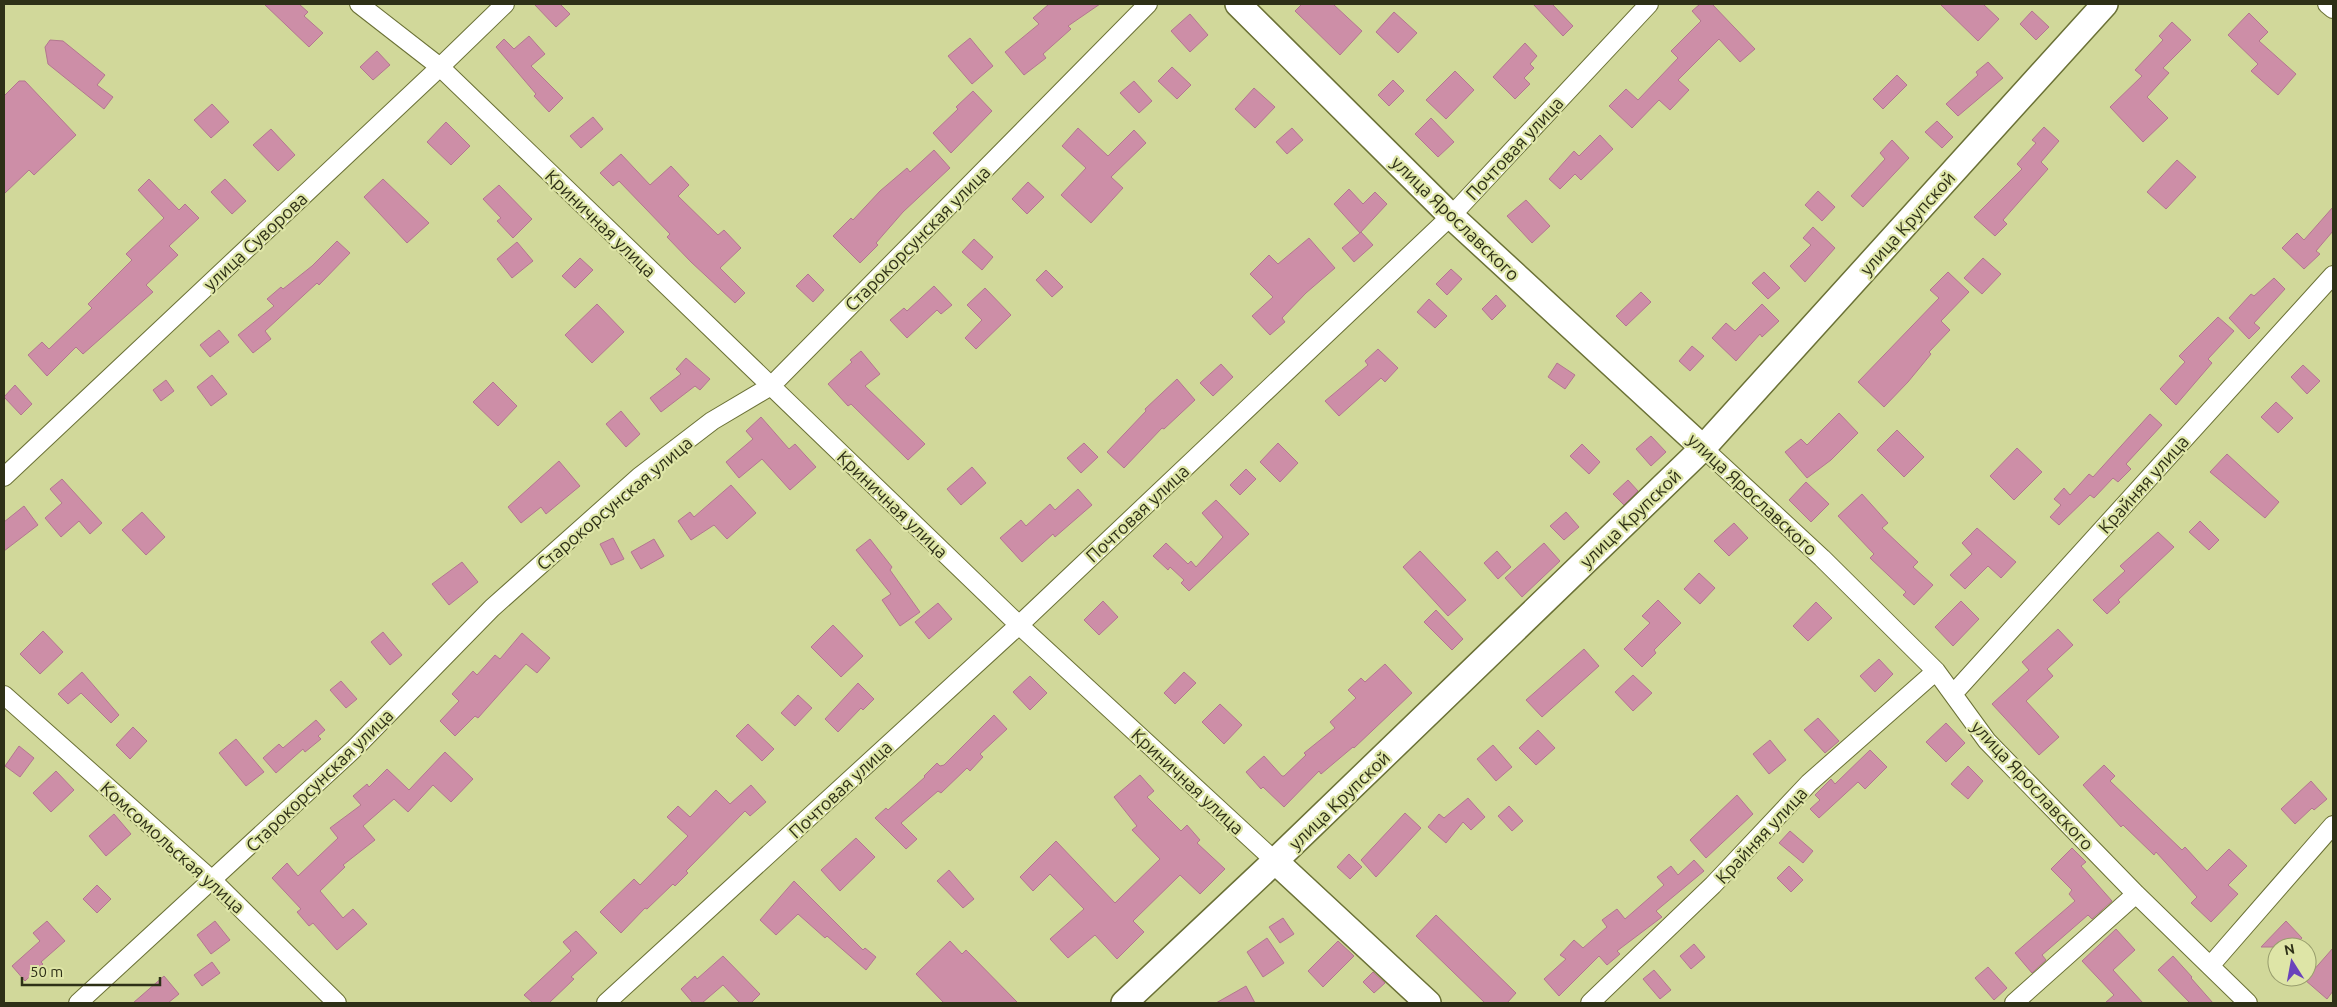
<svg xmlns="http://www.w3.org/2000/svg" width="2337" height="1007" font-family="Ubuntu,sans-serif">
<style>
.building{fill:#cd8ea7;stroke:#b3778f}
.lines{fill:none;stroke-linecap:round;stroke-linejoin:round}
.street-casing{stroke:#6b7136;stroke-width:20}
.secondary-casing{stroke:#6b7136;stroke-width:28}
.street{stroke:#fff;stroke-width:18}
.secondary{stroke:#fff;stroke-width:25}
.labels{text-anchor:middle;dominant-baseline:central;stroke-width:4.5;stroke-linejoin:round;paint-order:stroke}
.street-label{font-size:18px;fill:#2e3017;stroke:#dee5a7}
</style>
<rect width="100%" height="100%" fill="#d1d89a"/>
<!-- building -->
<path class="building" d="M264,4H299L308,12L304,16L323,33L309,47Z
M534,4H560L570,14L556,27Z
M1049,4H1100L1068,26L1071,29L1043,54L1046,58L1024,75L1005,52L1039,24L1033,18Z
M1302,4H1333L1362,31L1340,55L1295,11Z
M1533,4H1552L1573,26L1563,36Z
M1700,4H1712L1755,49L1740,62L1719,39L1678,80L1689,90L1670,110L1659,100L1632,128L1609,106L1626,89L1638,100L1678,58L1671,51L1701,21L1692,11Z
M1940,4H1983L1999,19L1978,41Z
M2032,11L2049,27L2036,40L2020,24Z
M1394,12L1417,33L1398,53L1376,32Z
M2249,13L2268,32L2259,41L2296,74L2278,95L2251,71L2258,64L2228,35Z
M1190,14L1208,35L1190,52L1171,31Z
M2172,22L2191,40L2163,68L2169,73L2147,97L2168,118L2143,142L2110,107L2142,76L2135,70L2163,40L2159,36Z
M529,36L545,54L531,66L563,98L549,112L534,96L536,94L496,47L504,39L514,49Z
M970,38L993,66L972,84L948,56Z
M50,40L63,41L105,75L97,85L113,97L104,109L48,64L45,47Z
M1525,43L1537,56L1530,64L1534,68L1524,78L1530,84L1515,99L1493,77Z
M377,51L390,65L373,80L360,67Z
M1988,62L2003,78L1958,116L1946,104L1978,75L1976,72Z
M1172,67L1191,85L1177,99L1158,81Z
M1455,71L1474,90L1446,119L1426,100Z
M1897,75L1907,85L1883,109L1873,99Z
M1393,80L1404,91L1389,106L1378,95Z
M19,81H25L76,135L34,175L29,170L4,194V96Z
M1134,81L1152,101L1139,113L1120,93Z
M1254,88L1275,107L1255,128L1235,109Z
M973,91L992,111L951,153L933,133L958,109L956,107Z
M212,104L229,122L211,138L194,120Z
M593,117L603,129L581,148L570,136Z
M1431,118L1454,142L1438,157L1415,134Z
M1937,121L1953,137L1942,148L1925,132Z
M446,122L470,146L451,165L427,142Z
M2044,127L2059,141L2041,162L2048,169L2003,220L2007,224L1995,236L1974,217L2022,169L2017,164L2036,143L2032,140Z
M1078,128L1108,156L1134,130L1146,143L1111,177L1123,188L1091,223L1061,195L1086,168L1062,146Z
M1292,128L1303,140L1287,154L1276,142Z
M271,129L295,155L278,171L253,145Z
M1600,135L1613,149L1581,180L1575,174L1560,189L1549,179L1574,151L1579,156Z
M1892,140L1909,158L1863,207L1851,196L1885,159L1880,153Z
M934,150L950,168L903,212L876,243L878,245L860,263L833,236L851,218L853,220L880,191L907,168L910,172Z
M621,154L650,185L671,166L689,185L678,196L718,235L724,230L741,248L720,268L745,293L735,303L691,262L667,237L670,234L619,181L613,186L600,173Z
M2177,160L2196,177L2166,209L2147,192Z
M149,179L179,210L185,204L199,218L169,246L178,255L146,285L153,292L83,354L76,347L47,376L28,355L42,342L49,349L92,308L88,304L132,260L126,254L164,218L138,190Z
M225,179L246,201L232,214L211,192Z
M383,179L429,223L407,243L364,197Z
M1028,182L1044,197L1027,214L1012,199Z
M499,185L532,219L513,238L497,221L501,218L483,199Z
M1349,189L1363,204L1375,192L1387,204L1360,233L1361,232L1373,245L1354,262L1342,248L1360,233L1334,204Z
M1818,191L1835,207L1822,221L1805,205Z
M1526,200L1550,226L1532,243L1507,216Z
M2333,207V231L2316,251L2320,254L2304,269L2282,248L2297,233L2304,240Z
M1813,227L1835,248L1805,282L1790,266L1811,245L1803,238Z
M1309,238L1335,268L1306,293L1282,318L1285,322L1270,335L1252,316L1273,297L1250,274L1269,255L1278,264Z
M974,239L993,257L982,270L962,252Z
M337,241L350,253L319,285L317,283L265,331L271,339L253,353L238,335L274,306L267,299L281,287L283,289L312,266Z
M517,242L533,261L512,278L497,259Z
M580,258L593,270L575,288L562,276Z
M1983,258L2001,274L1982,294L1964,278Z
M1451,269L1462,279L1447,295L1436,284Z
M1046,270L1063,287L1052,297L1036,280Z
M1764,272L1780,288L1768,299L1752,283Z
M1948,272L1969,292L1941,321L1950,330L1929,352L1931,354L1908,382L1884,407L1858,382L1939,298L1930,290Z
M808,274L824,290L813,302L796,286Z
M2274,278L2285,289L2254,323L2260,328L2249,339L2229,318L2251,294L2254,296Z
M934,286L952,305L941,314L937,310L907,338L890,320L904,308L907,311Z
M985,288L1011,315L976,349L965,338L982,320L967,305Z
M1641,292L1651,302L1626,326L1616,316Z
M1496,295L1506,306L1492,320L1482,309Z
M1429,299L1447,316L1435,328L1417,312Z
M597,304L624,332L592,363L565,335Z
M1762,304L1779,321L1762,337L1760,334L1736,361L1712,338L1726,323L1735,331Z
M2218,317L2234,331L2208,359L2212,363L2176,405L2160,389L2185,362L2179,356Z
M219,330L229,342L210,357L200,345Z
M1692,346L1704,356L1690,371L1679,361Z
M1378,349L1398,368L1385,382L1381,378L1339,416L1325,401L1368,365L1365,361Z
M861,351L880,374L865,386L925,444L908,460L851,404L848,406L828,384L852,362L850,360Z
M686,358L710,379L700,390L695,386L661,412L650,398L681,374L676,369Z
M1557,363L1575,375L1565,389L1548,377Z
M1221,364L1233,377L1213,396L1200,383Z
M2303,365L2320,381L2307,394L2291,377Z
M212,375L227,394L211,406L197,387Z
M1177,379L1195,400L1164,429L1162,428L1124,468L1107,452L1146,411L1145,409Z
M166,380L174,391L161,401L153,390Z
M493,382L517,406L498,426L473,402Z
M15,385L32,404L21,415L4,397Z
M2276,402L2293,418L2278,433L2261,417Z
M621,411L640,434L626,447L606,424Z
M1839,413L1858,433L1831,460L1807,478L1785,452L1801,439L1807,445Z
M2150,414L2162,425L2126,464L2131,469L2118,482L2113,478L2094,498L2090,495L2059,525L2050,517L2061,505L2054,499L2064,488L2070,495L2089,474L2093,477Z
M761,417L789,449L795,444L816,467L790,490L762,459L739,478L726,462L753,439L746,431Z
M1897,430L1924,457L1904,477L1877,450Z
M1651,436L1666,452L1651,466L1636,449Z
M1084,443L1098,457L1081,473L1067,458Z
M1278,443L1298,463L1280,482L1260,462Z
M1582,444L1600,462L1589,474L1570,456Z
M2017,448L2042,472L2014,500L1990,476Z
M2227,454L2279,502L2265,518L2210,472Z
M559,461L580,486L546,514L541,507L521,523L508,507Z
M972,467L986,483L961,505L947,489Z
M1246,469L1256,479L1240,495L1230,485Z
M62,479L102,523L90,534L79,521L61,537L45,518L62,503L50,489Z
M1628,480L1638,491L1624,505L1613,494Z
M1806,482L1829,504L1811,522L1789,500Z
M731,485L756,513L727,539L714,525L691,540L678,521L690,512L694,517Z
M1078,489L1092,505L1055,537L1053,534L1022,562L1000,538L1021,520L1026,526L1050,504L1055,510Z
M1862,494L1888,523L1882,528L1918,562L1913,567L1933,585L1914,605L1903,595L1906,592L1870,558L1874,554L1838,516Z
M1216,500L1249,534L1189,591L1181,583L1184,580L1170,567L1168,570L1153,556L1166,543L1188,564L1191,561L1196,567L1223,537L1202,513Z
M24,506L38,525L4,551V522Z
M142,512L165,537L146,555L122,530Z
M1566,512L1579,527L1564,540L1550,526Z
M2200,521L2219,540L2209,550L2189,532Z
M1734,523L1748,538L1729,556L1714,541Z
M1977,528L2016,562L2001,578L1988,566L1965,589L1950,575L1972,554L1962,543Z
M2158,532L2174,547L2118,600L2120,602L2107,614L2093,600L2125,571L2120,566Z
M613,538L624,559L611,565L600,544Z
M654,539L664,556L641,569L631,552Z
M870,539L892,567L890,570L920,612L900,626L882,600L891,594L856,550Z
M1544,543L1560,561L1522,597L1505,578Z
M1420,551L1466,600L1448,616L1403,567Z
M1497,551L1511,567L1498,579L1484,563Z
M462,562L478,582L449,605L432,584Z
M1699,573L1715,588L1700,604L1684,589Z
M1658,600L1681,623L1654,650L1656,653L1642,667L1624,649L1650,623L1642,616Z
M1103,601L1118,617L1099,635L1084,620Z
M1961,601L1979,619L1953,646L1935,627Z
M1816,602L1832,618L1808,641L1793,626Z
M938,603L952,619L929,639L915,622Z
M1436,610L1463,639L1452,650L1424,622Z
M833,625L863,656L841,677L811,647Z
M2058,629L2073,645L2047,669L2053,676L2026,701L2059,737L2039,755L1992,704L2029,670L2022,662Z
M43,631L63,652L40,674L20,654Z
M383,632L402,655L390,665L371,642Z
M522,633L550,658L537,673L526,664L478,718L475,716L455,736L440,721L459,701L452,694L473,671L477,675L495,655L500,659Z
M1584,649L1599,666L1542,717L1526,700Z
M1879,659L1893,674L1875,692L1860,676Z
M1385,664L1412,693L1354,748L1353,747L1321,774L1319,771L1284,807L1263,787L1261,789L1246,772L1264,756L1282,776H1284L1306,755L1304,753L1335,728L1330,722L1356,698L1348,690L1361,678L1365,682Z
M82,672L119,715L111,723L81,693L68,704L58,694Z
M1184,672L1196,683L1175,704L1164,693Z
M1633,675L1652,693L1633,711L1615,692Z
M1030,676L1047,693L1030,710L1013,692Z
M341,681L357,699L346,708L330,690Z
M858,683L874,699L863,710L861,708L838,732L825,719Z
M798,695L812,708L795,726L781,713Z
M1220,704L1242,725L1224,744L1202,722Z
M994,715L1007,729L980,754L983,757L970,771L967,768L941,793L938,791L901,823L917,839L906,849L875,818L886,808L888,810L925,777L924,776L937,763L940,766L944,765Z
M1818,718L1839,741L1825,753L1804,730Z
M316,720L325,730L318,736L321,739L305,752L303,749L276,773L263,758L279,744L283,748Z
M1946,723L1965,743L1946,762L1926,742Z
M748,724L774,749L762,761L736,736Z
M133,727L147,741L130,759L116,745Z
M1538,730L1555,748L1536,765L1519,748Z
M236,739L264,772L246,786L219,753Z
M1770,740L1786,760L1769,774L1753,754Z
M1493,745L1512,767L1496,781L1477,759Z
M19,746L34,758L20,777L5,766Z
M1870,750L1887,767L1865,789L1858,782L1819,818L1810,809L1820,800L1815,795L1831,779L1835,784Z
M445,752L473,779L451,802L433,785L408,812L394,799L363,826L375,840L343,865L345,867L320,891L343,918L353,909L367,924L337,950L313,923L309,926L297,912L301,909L272,878L287,863L298,876L338,838L330,828L361,805L353,796L367,784L369,787L387,769L409,790Z
M2104,765L2115,776L2110,781L2182,850L2185,847L2207,871L2229,849L2247,866L2228,885L2238,894L2211,922L2191,903L2197,897L2156,852L2154,855L2123,825L2121,827L2083,785Z
M1968,766L1983,781L1968,799L1951,784Z
M56,771L74,790L51,812L33,793Z
M1140,775L1154,791L1147,797L1181,831L1187,825L1200,840L1197,843L1225,869L1200,894L1180,875L1133,921L1144,932L1117,959L1095,935L1068,958L1050,939L1084,909L1050,874L1033,891L1020,877L1056,841L1115,903L1160,859L1132,830L1137,826L1114,797Z
M2311,781L2327,799L2314,810L2312,808L2295,824L2281,809Z
M751,785L766,802L750,816L745,811L686,871L688,873L675,886L673,884L647,909L645,908L621,933L600,912L634,879L640,885L688,836L667,817L678,806L690,817L716,790L730,804Z
M1737,795L1753,814L1706,858L1690,840Z
M1468,798L1485,817L1471,830L1463,822L1446,843L1428,827L1439,814L1444,818Z
M1509,806L1523,821L1512,831L1498,816Z
M1405,813L1421,828L1376,877L1361,860Z
M114,814L131,834L106,856L89,836Z
M1790,831L1813,851L1803,863L1779,843Z
M856,838L875,857L840,891L821,870Z
M2072,848L2086,862L2081,866L2112,901L2092,919L2088,915L2042,955L2046,960L2032,973L2015,953L2075,901L2069,894L2072,890L2051,869Z
M1349,854L1362,867L1350,879L1337,867Z
M1694,860L1704,871L1656,911L1662,917L1617,951L1620,954L1607,965L1599,956L1559,996L1544,979L1566,959L1560,955L1574,940L1583,948L1607,927L1602,920L1617,909L1625,919L1664,885L1657,877L1671,866L1678,875Z
M1789,866L1803,880L1791,892L1777,878Z
M949,870L974,899L963,908L937,881Z
M794,881L863,950L865,948L876,957L866,970L827,936L825,938L798,914L776,935L760,920Z
M97,885L111,899L97,913L83,899Z
M1436,915L1516,993L1507,1003H1485L1416,936Z
M1283,918L1294,934L1280,943L1269,927Z
M47,921L65,941L41,962L43,964L25,981L12,966L40,941L33,933Z
M215,921L230,940L211,954L197,935Z
M2286,921L2302,938L2293,947H2261Z
M2116,929L2135,950L2113,970L2143,1003H2105L2114,995L2082,961Z
M576,931L597,953L571,977L574,979L549,1003H533L524,995L571,951L563,942Z
M1267,938L1284,963L1263,977L1247,952Z
M950,941L962,954L966,950L1018,1003H944L916,974Z
M1338,941L1354,956L1323,987L1308,971Z
M1694,944L1705,957L1691,969L1680,956Z
M2333,948V991L2327,999L2305,980Z
M723,956L760,994L751,1003H740L723,985L702,1003H693L681,989L695,976L697,979Z
M2173,956L2192,977L2191,978L2213,1003H2190L2158,970Z
M212,962L220,973L202,986L194,975Z
M1988,967L2007,988L1994,1000L1975,978Z
M1654,970L1671,990L1660,999L1643,979Z
M1373,972L1385,983L1374,993L1363,982Z
M164,976L179,994L168,1003H133Z
M1246,986L1255,1003H1216Z"/>
<g class="lines">
<defs>
<path id="street" d="M359,4L440,67L1019,625L1275,861
M2327,4L2333,9
M1703,448L1822,558L1936,671L1987,741L2136,894L2248,1003
M4,477L440,67L505,4
M1953,694L2333,275
M4,695L212,880L337,1003
M2210,966L2333,825
M78,1003L355,748L492,608L639,477L712,421L771,386L1148,4
M606,1003L1019,625L1451,216L1649,4
M1590,1003L1713,885L1809,783L1936,671
M2014,1003L2136,894"/>
<path id="secondary" d="M1238,4L1451,216L1703,448
M1275,861L1428,1003
M1124,1003L1275,861L1703,448L2105,4"/>
</defs>
<!-- street casing -->
<use href="#street" class="street-casing"/>
<!-- secondary casing -->
<use href="#secondary" class="secondary-casing"/>
<!-- street -->
<use href="#street" class="street"/>
<!-- secondary -->
<use href="#secondary" class="secondary"/>
</g>
<g class="labels">
<!-- street labels -->
<g class="street-label">
<text transform="translate(1514 148) rotate(-47)">Почтовая улица</text>
<text transform="translate(1456 218) rotate(44)">улица Ярославского</text>
<text transform="translate(601 223) rotate(44)">Криничная улица</text>
<text transform="translate(1907 223) rotate(-48)">улица Крупской</text>
<text transform="translate(917 238) rotate(-45)">Старокорсунская улица</text>
<text transform="translate(255 241) rotate(-43)">улица Суворова</text>
<text transform="translate(2143 484) rotate(-48)">Крайняя улица</text>
<text transform="translate(1753 494) rotate(43)">улица Ярославского</text>
<text transform="translate(614 503) rotate(-40)">Старокорсунская улица</text>
<text transform="translate(893 504) rotate(44)">Криничная улица</text>
<text transform="translate(1137 513) rotate(-43)">Почтовая улица</text>
<text transform="translate(1630 518) rotate(-44)">улица Крупской</text>
<text transform="translate(319 780) rotate(-44)">Старокорсунская улица</text>
<text transform="translate(1188 781) rotate(43)">Криничная улица</text>
<text transform="translate(2033 785) rotate(47)">улица Ярославского</text>
<text transform="translate(840 789) rotate(-43)">Почтовая улица</text>
<text transform="translate(1339 800) rotate(-44)">улица Крупской</text>
<text transform="translate(1761 835) rotate(-47)">Крайняя улица</text>
<text transform="translate(173 847) rotate(42)">Комсомольская улица</text>
</g>
</g>
<!-- border -->
<rect width="2337" height="1007" fill="none" stroke="#2e3017" stroke-width="10"/>
<!-- north arrow -->
<g transform="translate(2292 962) rotate(349)"><circle r="24" fill="#dee5a7" stroke="#989d6d"/>
<path d="M0-4L9 19L0 12L-9 19Z" fill="#6a43bb"/>
<text y="-8" font-size="14" font-weight="bold" text-anchor="middle" fill="#2e3017">N</text>
</g>
<!-- scale -->
<path d="M22 977v8h138v-8" fill="none" stroke="#2e3017" stroke-width="2.5"/>
<text x="30" y="977" font-size="15" fill="#2e3017" stroke="#dee5a7" stroke-width="4" paint-order="stroke">50 m</text>
</svg>
